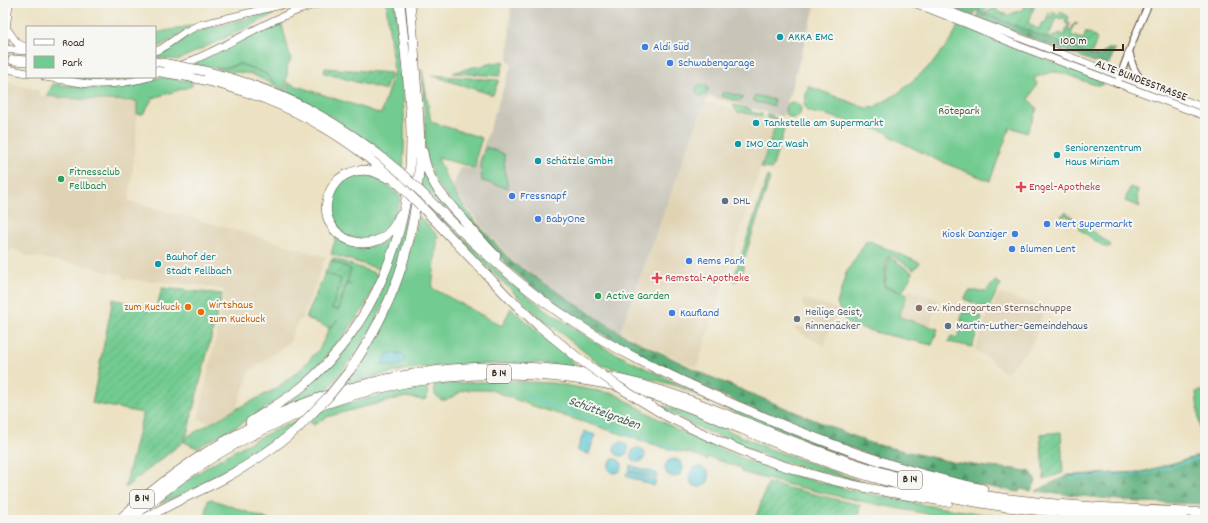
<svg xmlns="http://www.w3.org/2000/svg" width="1208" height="523" font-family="Dekko,sans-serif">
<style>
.built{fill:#e0d3b4}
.industrial{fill:#c8c4b8}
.green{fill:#72cb91;stroke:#567a58}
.forest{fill:url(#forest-firs);stroke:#4c6c4c}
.garden{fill:url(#garden-furrows);stroke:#567a58}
.water{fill:url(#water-ripples);stroke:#4a7878}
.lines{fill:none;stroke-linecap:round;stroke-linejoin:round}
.stream{stroke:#5ac6d3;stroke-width:1.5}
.tertiary-casing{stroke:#564637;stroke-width:8}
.secondary-casing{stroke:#564637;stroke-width:8}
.trunk-casing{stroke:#564637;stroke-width:10}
.tertiary{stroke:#fff;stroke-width:6}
.secondary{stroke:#fff;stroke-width:7}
.trunk{stroke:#fff;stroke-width:9}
.trunk-bridge-casing{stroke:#564637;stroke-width:10;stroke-linecap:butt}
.trunk-bridge{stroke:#fff;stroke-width:9}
.culture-dot{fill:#0f9aa8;stroke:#f6f6f2;stroke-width:1.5}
.shop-dot{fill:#3f7fe0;stroke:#f6f6f2;stroke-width:1.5}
.leisure-dot{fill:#2e9e5b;stroke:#f6f6f2;stroke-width:1.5}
.health-dot{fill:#e0444e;stroke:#f6f6f2;stroke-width:1.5}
.service-dot{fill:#5c6f8a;stroke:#f6f6f2;stroke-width:1.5}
.food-dot{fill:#e8710a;stroke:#f6f6f2;stroke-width:1.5}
.education-dot{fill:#8d6e63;stroke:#f6f6f2;stroke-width:1.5}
.worship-dot{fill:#6b7280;stroke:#f6f6f2;stroke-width:1.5}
.labels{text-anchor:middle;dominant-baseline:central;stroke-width:4;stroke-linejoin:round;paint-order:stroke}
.shield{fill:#f6f6f2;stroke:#73675e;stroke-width:1}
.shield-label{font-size:11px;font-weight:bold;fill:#3b2a1e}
.culture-label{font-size:12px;fill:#0d838f;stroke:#f6f6f2;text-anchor:start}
.shop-label{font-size:12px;fill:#366cbe;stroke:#f6f6f2;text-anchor:start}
.street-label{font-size:12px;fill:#3b2a1e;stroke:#f6f6f2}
.park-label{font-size:12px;fill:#4c5a40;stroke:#f6f6f2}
.leisure-label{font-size:12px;fill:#27864d;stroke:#f6f6f2;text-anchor:start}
.health-label{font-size:12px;fill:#be3a42;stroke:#f6f6f2;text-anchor:start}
.service-label{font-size:12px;fill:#4e5e75;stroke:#f6f6f2;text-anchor:start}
.food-label{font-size:12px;fill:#c56008;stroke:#f6f6f2;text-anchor:start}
.education-label{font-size:12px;fill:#785e54;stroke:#f6f6f2;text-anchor:start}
.worship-label{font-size:12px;fill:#5b616d;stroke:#f6f6f2;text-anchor:start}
.water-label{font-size:13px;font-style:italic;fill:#445954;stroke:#f6f6f2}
</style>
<defs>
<pattern id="forest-firs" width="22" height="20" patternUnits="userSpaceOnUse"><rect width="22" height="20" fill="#5daf7b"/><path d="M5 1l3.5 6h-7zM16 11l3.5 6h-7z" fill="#4e8f64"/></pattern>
<pattern id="garden-furrows" width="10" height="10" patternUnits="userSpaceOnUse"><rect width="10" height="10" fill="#72cb91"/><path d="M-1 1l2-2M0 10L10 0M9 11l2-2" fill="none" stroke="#64ae7d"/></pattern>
<pattern id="water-ripples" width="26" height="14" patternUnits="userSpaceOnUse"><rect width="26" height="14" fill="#5ac6d3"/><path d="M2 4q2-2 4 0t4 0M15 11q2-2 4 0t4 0" fill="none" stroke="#4ca1ab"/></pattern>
</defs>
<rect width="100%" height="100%" fill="#f6f6f2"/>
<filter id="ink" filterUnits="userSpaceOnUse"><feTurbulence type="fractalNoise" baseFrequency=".025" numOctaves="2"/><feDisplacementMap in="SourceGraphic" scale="8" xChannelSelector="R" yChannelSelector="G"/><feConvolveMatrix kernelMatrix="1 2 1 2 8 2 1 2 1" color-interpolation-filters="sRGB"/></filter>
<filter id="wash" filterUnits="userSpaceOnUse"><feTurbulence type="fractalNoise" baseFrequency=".012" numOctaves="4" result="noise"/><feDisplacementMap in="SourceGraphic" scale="16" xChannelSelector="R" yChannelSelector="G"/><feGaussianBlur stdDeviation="0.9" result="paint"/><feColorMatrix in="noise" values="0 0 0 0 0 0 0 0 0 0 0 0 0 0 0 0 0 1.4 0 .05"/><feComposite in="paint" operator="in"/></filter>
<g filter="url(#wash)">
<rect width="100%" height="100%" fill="#ece2c3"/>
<!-- built -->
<path class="built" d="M3,81L39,90V95L76,100H104L137,102L136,142L129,201L236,230L326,257L303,316L296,325L290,342L250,371L236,409L211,423L198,419L217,333L224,290L207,286L123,279V275L111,273L87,266L26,256L14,248L7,253L3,252Z
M705,102L776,120L697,368L621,332Z
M909,290L938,299L930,326L900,317Z
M999,293L1045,308L1032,345L1006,373L993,363L990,359L975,350L986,319Z
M805,299L828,305L838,310V318H835L825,340H827L825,346L810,339L793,328L797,327V326L806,328L807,327L806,325L808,310L803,308L802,302Z"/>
<!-- industrial -->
<path class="industrial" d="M511,3H816L783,117L711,96L705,101L620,333L529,273L514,262L488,233L452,189L461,166L475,171L512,63L508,61Z"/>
<!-- green -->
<path class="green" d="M386,3H393L396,8C401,62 407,116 403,170L329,116L287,94L288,83L381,114L394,71Z
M271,12L273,15L178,60L155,58V54L168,50L192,33Z
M281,21L291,60L288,64L285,92L282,89L252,74L220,70L216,68H227L240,64L264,73L276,84L265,73L240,64L227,67L210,68L193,64Z
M959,24L1029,53L1099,80L1103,83L1102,85C1088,87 1069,71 1053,72C1047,73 1040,76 1034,78L1037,84L1029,99L1037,109L1027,133L1010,127L990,181L937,160L893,138L886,132L823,114H818L807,111L804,104L808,86L866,108L874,107L897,94L931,65L951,40Z
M195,25L155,49V33Z
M422,70L431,122L482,138L477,154L475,168L473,169L466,165L438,158C447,183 458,199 473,219L469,223L437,184L428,163L425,147V121Z
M65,77H137L118,81H87Z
M160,77L192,81V86L153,98L143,114H137V101L75,99L47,96L53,84C72,86 92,89 112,88C128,87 144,82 160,77Z
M696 90a6 6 0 1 1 12 0a6 6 0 1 1-12 0Z
M723,92L741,96L743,98L738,101L721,96Z
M755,95L774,100V106L756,102L753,100Z
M785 110a8 8 0 1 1 16 0a8 8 0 1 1-16 0Z
M733,105L751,109V112L762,114V117L741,112L738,113Z
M767,114L772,115L783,125L784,130L772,169L761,168L777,120L767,118Z
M486,147L504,154L505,171L508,188L482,181L481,160Z
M422,168L431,188L463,228L421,186Z
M360,174C381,176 386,184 401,197L395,217L384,234L364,241L343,235L330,216C331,209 330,200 332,194C336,182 349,177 360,174Z
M768,176L770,178L743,263V273L735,282L733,280Z
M1130,187L1138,190L1137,197L1140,207L1125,201Z
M422,198L509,282L541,306L604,348L678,384L907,474V475L871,465L809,443L756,422L677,386L601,365L533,311L461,242L422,201Z
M408,205L412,209L404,247L396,275L374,325L359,349L327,390L282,407L314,381L364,321Z
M1065,212L1109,243L1111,246L1108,247H1104L1079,229L1081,226L1066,215L1063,218L1061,216Z
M419,216L438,236L432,288L502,326L511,308L580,368L535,363L453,365L409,369L364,379L344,386C354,372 364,357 373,342C395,303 407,260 419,216Z
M396,228L382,270L331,254L336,237C349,247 368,251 383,241C388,238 392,232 396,228Z
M867,240L920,263L914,270L891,255L886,259L884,287L907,294L899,317L938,329L932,345L874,332L846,323L837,304L846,273Z
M890,257L913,273L902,292L885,286L888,259Z
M333,258L380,275L364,308L346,333L319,365L296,387L253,417L197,448L184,442L188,436L236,409L274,390L300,370L320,348L329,329L338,320L329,328L306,318L325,273L341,279L332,309L339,310L347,284L351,285L347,283L351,269L331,260Z
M995,281L1001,284L988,309L964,299L969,291H986Z
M963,311L982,317L972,347L948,342L951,336L957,338L964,320H962V321H960Z
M501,381L553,383L615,394L678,430L751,462L787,474L851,490L924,505L983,514L1036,520H946L945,517C876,505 808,491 741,472V468L708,457L707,460L692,454L665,448L530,405L491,390H464L447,400H441L435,395L434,384Z
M426,384L428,394L427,398L423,400L406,397L359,408L327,417L314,425L310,422L321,410Z
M1205,390V449L1202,450L1196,392Z
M648,401L697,417L770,449L872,485L780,461L701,429Z
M301,418C289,429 277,441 263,450C232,474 195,489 159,504C199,466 251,441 301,418Z
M211,499L269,520H205L208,500Z"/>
<!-- forest -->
<path class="forest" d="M939,3H972L976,5L977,7L980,8L982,12L1091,55L1099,56L1108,49H1115L1109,64L1094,62L977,18L979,12L976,11L973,17Z
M473,219L513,263L585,310L620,333L706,375L870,443L952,462L988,467L1015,469L1031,472L1036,481L1031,491L1020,489L1019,492L978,485L866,454L788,424L701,386L639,356L586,324L530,285L508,266L469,223Z
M1205,454V504L1138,502L1036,491L1068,475L1142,472Z"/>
<!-- garden -->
<path class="garden" d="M982,3H991L992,5L984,9L986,12L995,8H996L998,12L1008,15L1024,9L1025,8L1023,5L1024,3H1028L1027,7L1030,8L1031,4L1035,5L1028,22L1034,27L1039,29L1042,22L1045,23L1050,11L1048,18L1050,19L1053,12L1059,14L1061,11L1069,17L1067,24L1065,23L1066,21L1062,18L1061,19L1056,17L1049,37L1053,38L1054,35H1058L1059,33L1064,35L1069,23H1070L1068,30L1070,31L1075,23L1078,24L1074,25L1071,35L1082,39L1084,38L1086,31L1088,34L1090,33L1092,34L1097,39L1091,55L979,11Z
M504,61L500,76L453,73L469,68Z
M325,68L391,73L385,90L324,73Z
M430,75L498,80H499L493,95Z
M331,261L351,269L338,310L332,308L341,279L325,273Z
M162,288L222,294L187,434L183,442L125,488L143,413L92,403L113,299L156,309Z
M1061,432L1063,473L1044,479L1040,434Z
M768,483L860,505L858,520H755Z"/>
<!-- water -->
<path class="water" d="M390,353H401L405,358L404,362L396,366L382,365L385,357Z
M584,431L595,435L589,454L577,451Z
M614 449a7 7 0 1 1 14 0a7 7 0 1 1-14 0Z
M631 455a7 7 0 1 1 14 0a7 7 0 1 1-14 0Z
M665 468a9 9 0 1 1 18 0a9 9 0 1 1-18 0Z
M608 466a7 7 0 1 1 14 0a7 7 0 1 1-14 0Z
M630,465L658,474L656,479L629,470Z
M689 477a10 10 0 1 1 20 0a10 10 0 1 1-20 0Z
M628,471L656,481L654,486L626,476Z"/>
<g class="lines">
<!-- stream -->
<path class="stream" d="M525,396L603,423L677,450
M1070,478L1141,475L1205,457"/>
</g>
</g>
<g filter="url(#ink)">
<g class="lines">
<defs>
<path id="tertiary" d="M1130,54C1132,68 1137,76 1147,85
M1117,84L1136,33L1149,3"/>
<path id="secondary" d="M914,3L972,26L1019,46L1205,116
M928,3L1205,108
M7,29L17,43L27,48
M3,49L27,51
M155,51L161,49L185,32L199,25L289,3
M179,66C227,48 270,16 321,3
M3,68L27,73
M5,68L4,49L9,3
M45,77L88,84C109,85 129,83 150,77"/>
<path id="trunk" d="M13,60L27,61
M155,62L167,64
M205,71C282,90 341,121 401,173
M191,77C253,90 312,115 362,153C375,163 387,174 399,184
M423,152C427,181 444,198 463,219C474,232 484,244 496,256
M388,178C382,176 377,172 371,171C360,169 348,172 339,179C334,184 330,190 328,197C316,239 375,262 396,223C398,220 398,217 400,215
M423,194C465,235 507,276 556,310C611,349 672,377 733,404C814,439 897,471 983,489
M421,206L509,298L539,326L578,358
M350,370C392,308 414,248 419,172C421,142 419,112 416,82C415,55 413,29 410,3
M663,414C707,437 752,457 800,471C848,486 898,494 948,502
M250,422C268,410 286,400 303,386C375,325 411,232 411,139C411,93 404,48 400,3
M119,520C261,385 465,334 653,388C698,401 740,420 782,437C822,453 862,467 902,478C1001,505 1104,508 1205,513
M130,520C273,390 470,342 655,396C686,405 715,418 744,430C787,448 830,465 875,478C916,490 958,500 1000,506C1061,514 1123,517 1184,520
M143,520C168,504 196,493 223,479C249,465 274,448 297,429"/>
</defs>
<!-- tertiary casing -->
<use href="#tertiary" class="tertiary-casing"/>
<!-- secondary casing -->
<use href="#secondary" class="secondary-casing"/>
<!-- trunk casing -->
<use href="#trunk" class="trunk-casing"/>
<!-- tertiary -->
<use href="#tertiary" class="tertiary"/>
<!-- secondary -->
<use href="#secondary" class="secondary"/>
<!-- trunk -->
<use href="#trunk" class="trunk"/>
<defs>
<path id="trunk-bridge" d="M167,64L205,71
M155,71L191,77
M401,173L423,194
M399,184L421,206
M578,358L619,387L663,414
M297,429L328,397L350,370"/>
</defs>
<!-- trunk-bridge casing -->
<use href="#trunk-bridge" class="trunk-bridge-casing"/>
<!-- trunk-bridge -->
<use href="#trunk-bridge" class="trunk-bridge"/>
</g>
</g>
<!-- markers -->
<g class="culture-dot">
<circle cx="780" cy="37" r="4"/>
<circle cx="756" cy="123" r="4"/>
<circle cx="738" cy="144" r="4"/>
<circle cx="1057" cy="155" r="4"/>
<circle cx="538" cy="161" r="4"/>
<circle cx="158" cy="264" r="4"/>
</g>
<g class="shop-dot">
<circle cx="645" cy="47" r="4"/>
<circle cx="670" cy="63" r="4"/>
<circle cx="512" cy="196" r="4"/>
<circle cx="538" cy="219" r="4"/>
<circle cx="1047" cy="224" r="4"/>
<circle cx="1015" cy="234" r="4"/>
<circle cx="1012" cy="249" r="4"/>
<circle cx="689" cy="261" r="4"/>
<circle cx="672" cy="313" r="4"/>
</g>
<g class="leisure-dot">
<circle cx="61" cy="179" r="4"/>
<circle cx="598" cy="296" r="4"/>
</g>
<g class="health-dot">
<path d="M1019 181h4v4h4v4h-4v4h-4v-4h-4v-4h4z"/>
<path d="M655 272h4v4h4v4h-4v4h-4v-4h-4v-4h4z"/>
</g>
<g class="service-dot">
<circle cx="725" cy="201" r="4"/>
<circle cx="948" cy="326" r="4"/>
</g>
<g class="food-dot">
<circle cx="188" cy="307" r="4"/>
<circle cx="201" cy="312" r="4"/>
</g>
<circle class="education-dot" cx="919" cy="308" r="4"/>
<circle class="worship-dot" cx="797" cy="319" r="4"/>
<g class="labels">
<!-- shield labels -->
<g class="shield">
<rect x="487" y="365" width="24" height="18" rx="3"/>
<rect x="898" y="471" width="24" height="18" rx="3"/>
<rect x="130" y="490" width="24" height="18" rx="3"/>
</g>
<g class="shield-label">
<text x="499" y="374">B 14</text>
<text x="910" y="480">B 14</text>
<text x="142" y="499">B 14</text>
</g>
<!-- culture labels -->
<g class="culture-label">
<text x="788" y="37">AKKA EMC</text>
<text x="764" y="123">Tankstelle am Supermarkt</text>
<text x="746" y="144">IMO Car Wash</text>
<text x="1065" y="148">Seniorenzentrum<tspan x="1065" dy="14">Haus Miriam</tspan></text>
<text x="546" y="161">Schätzle GmbH</text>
<text x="166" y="257">Bauhof der<tspan x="166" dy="14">Stadt Fellbach</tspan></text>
</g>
<!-- shop labels -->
<g class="shop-label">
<text x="653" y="47">Aldi Süd</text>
<text x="678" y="63">Schwabengarage</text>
<text x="520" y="196">Fressnapf</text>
<text x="546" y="219">BabyOne</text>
<text x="1055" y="224">Mert Supermarkt</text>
<text x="1007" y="234" text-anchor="end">Kiosk Danziger</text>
<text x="1020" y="249">Blumen Lent</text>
<text x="697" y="261">Rems Park</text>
<text x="680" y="313">Kaufland</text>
</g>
<!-- street labels -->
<g class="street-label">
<text transform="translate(1141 81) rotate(21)">ALTE BUNDESSTRASSE</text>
</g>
<!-- park labels -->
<g class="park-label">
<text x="959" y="111">Rötepark</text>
</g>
<!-- leisure labels -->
<g class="leisure-label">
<text x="69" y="172">Fitnessclub<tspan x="69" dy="14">Fellbach</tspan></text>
<text x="606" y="296">Active Garden</text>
</g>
<!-- health labels -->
<g class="health-label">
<text x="1029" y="187">Engel-Apotheke</text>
<text x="665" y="278">Remstal-Apotheke</text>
</g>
<!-- service labels -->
<g class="service-label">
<text x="733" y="201">DHL</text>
<text x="956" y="326">Martin-Luther-Gemeindehaus</text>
</g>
<!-- food labels -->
<g class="food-label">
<text x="209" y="305">Wirtshaus<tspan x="209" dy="14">zum Kuckuck</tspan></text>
<text x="180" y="307" text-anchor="end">zum Kuckuck</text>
</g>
<!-- education labels -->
<g class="education-label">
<text x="927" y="308">ev. Kindergarten Sternschnuppe</text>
</g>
<!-- worship labels -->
<g class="worship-label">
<text x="805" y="312">Heilige Geist,<tspan x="805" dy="14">Rinnenäcker</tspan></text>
</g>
<!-- water labels -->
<g class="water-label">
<text transform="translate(604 414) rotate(20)">Schüttelgraben</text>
</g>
</g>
<!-- margin -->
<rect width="1208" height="523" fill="none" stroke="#f6f6f2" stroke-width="16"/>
<!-- legend -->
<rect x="26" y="26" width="130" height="52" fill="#f6f6f2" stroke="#aba49d"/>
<rect x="34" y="39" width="20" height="6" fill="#ffffff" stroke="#aba49d"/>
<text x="62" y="46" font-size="12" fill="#3b2a1e">Road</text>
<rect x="34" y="56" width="20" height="12" fill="#72cb91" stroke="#aba49d"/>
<text x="62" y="66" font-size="12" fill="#3b2a1e">Park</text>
<!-- scale -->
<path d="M1054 44v6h69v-6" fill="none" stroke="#3b2a1e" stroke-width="2"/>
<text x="1060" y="44" font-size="12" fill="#3b2a1e" stroke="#f6f6f2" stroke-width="3" paint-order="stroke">100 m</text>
</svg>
